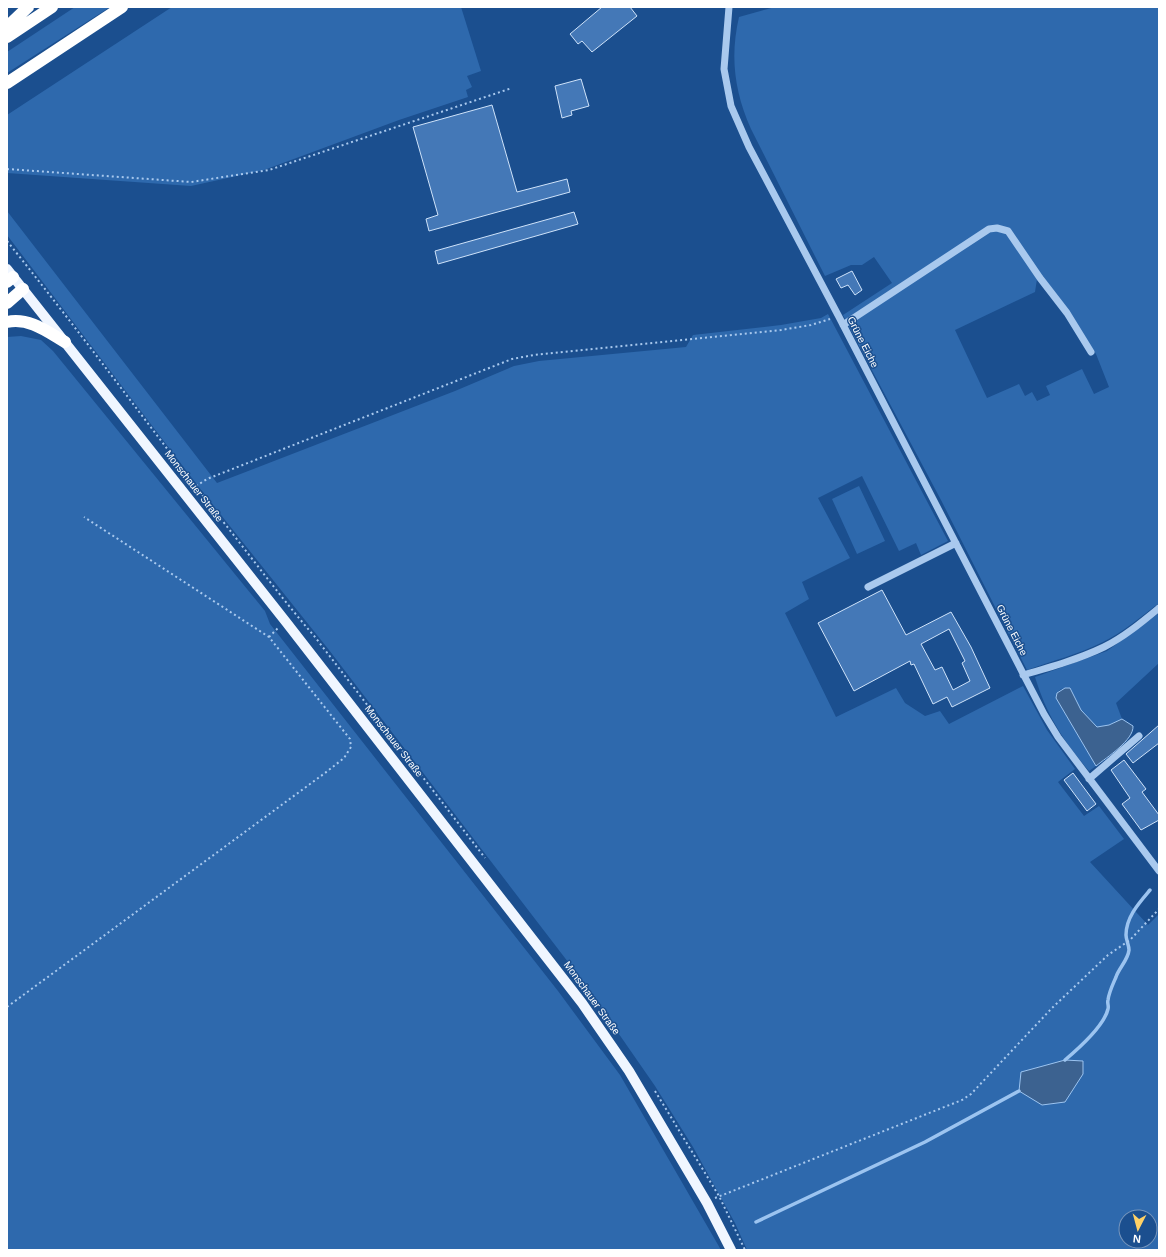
<svg xmlns="http://www.w3.org/2000/svg" width="1166" height="1257" font-family="Arial,sans-serif">
<style>
.green{fill:#2e69ad;fill-rule:evenodd}
.water{fill:#3c6290;stroke:#9cc4f0}
.lines{fill:none;stroke-linecap:round;stroke-linejoin:round}
.stream{stroke:#9cc4f0;stroke-width:3.5}
.building{fill:#4478b7;stroke:#cfe3fa;fill-rule:evenodd}
.path{stroke:#a9c9ee;stroke-width:2;stroke-dasharray:2 3;stroke-linecap:butt}
.minor{stroke:#a9c9ee;stroke-width:7}
.major{stroke:#f0f6ff;stroke-width:10}
.highway{stroke:#fff;stroke-width:12}
.labels{text-anchor:middle;dominant-baseline:central;stroke-width:3;stroke-linejoin:round;paint-order:stroke}
.street-label{font-size:10px;fill:#fff;stroke:#1b4f8f}
</style>
<rect width="100%" height="100%" fill="#1b4f8f"/>
<!-- green -->
<path class="green" d="M75,7H110L7,73V52Z
M172,7H461L481,71L467,76L472,87L466,90L468,97L399,120L264,170L191,186L7,173V115Z
M775,7H1159V603C1141,617 1123,632 1103,642C1079,654 1052,661 1027,670L941,500L849,327L843,315L892,283L874,257L862,265H851L825,276L751,129C734,91 730,56 739,17ZM1043,276L1096,354L1109,387L1094,394L1082,369L1046,386L1050,395L1037,401L1032,392L1025,396L1019,384L987,398L955,330L1035,292L1037,279Z
M7,211L217,483L455,391L514,366L539,361L686,347L693,335L781,325L821,318L828,314L948,541L921,555L916,543L899,551L862,476L818,498L850,558L802,582L809,599L785,613L836,717L896,688L905,703L925,716L940,711L949,724L1023,686L1047,730L1075,769L1058,782L1084,816L1099,806L1124,839L1090,862L1148,925L1159,914V1250H747L735,1223L693,1147L655,1086L578,975L329,650L201,490L7,235ZM1126,1217H1150V1241H1126Z
M21,336L41,340L53,351L265,611L270,624L558,991L620,1075L721,1250H7V337Z
M859,486L885,541L857,554L832,499Z
M1159,613V663L1116,703L1122,719L1109,725L1097,727L1081,710L1070,688L1061,689L1057,693L1056,698L1096,766L1089,771C1063,740 1047,716 1035,677L1107,651Z"/>
<!-- water -->
<path class="water" d="M1065,688H1070L1081,710L1097,727L1109,725L1122,719L1133,726C1134,740 1107,757 1096,766L1056,698L1057,693Z
M1065,1060L1083,1061V1074L1065,1102L1042,1105L1019,1091L1021,1072Z"/>
<g class="lines">
<!-- stream -->
<path class="stream" d="M1065,1060C1078,1049 1104,1026 1108,1009C1109,1006 1107,1003 1108,1000C1109,992 1113,984 1116,977C1119,968 1128,960 1129,950C1129,945 1126,940 1126,935C1126,917 1139,903 1150,890
M756,1222L925,1142L1019,1091"/>
</g>
<!-- building -->
<path class="building" d="M602,7H630L637,16L592,52L582,41L578,44L570,34Z
M581,79L589,106L571,111L572,115L562,118L555,86Z
M492,105L517,192L567,179L570,192L429,231L426,219L438,215L413,127Z
M574,212L578,224L438,264L435,251Z
M852,271L862,290L855,295L848,285L841,288L836,279Z
M882,590L906,635L951,612L971,647L990,688L952,707L947,697L933,704L914,664L911,665L910,661L854,691L818,623ZM949,629L965,661L962,663L970,681L953,690L942,667L935,670L921,644Z
M1159,725V743L1133,763L1126,754Z
M1124,760L1146,789L1142,792L1159,815V820L1141,830L1122,804L1130,798L1111,770Z
M1073,773L1096,804L1087,811L1064,780Z"/>
<g class="lines">
<!-- path -->
<path class="path" d="M7,169L191,182L269,170L512,88
M7,241C80,332 149,426 221,519C252,558 282,599 315,637L485,858
M196,486L207,479L512,359L534,355L781,330L811,325L830,319
M269,637L278,628
M7,1007L325,773L344,758L351,747L350,739L269,637L84,517
M655,1091L719,1196L745,1250
M715,1198L962,1100L971,1094L1052,1008L1108,955L1130,940L1159,909"/>
<!-- minor -->
<path class="minor" d="M729,7L724,69L731,106L749,147L838,315L1044,714L1058,737L1159,871
M843,325L989,229L997,228L1008,231L1040,278L1067,313L1091,352
M868,587L956,543
M1023,675C1051,667 1079,659 1104,647C1124,637 1142,622 1159,608
M1089,779L1139,736"/>
<!-- major -->
<path class="major" d="M7,269L286,622L582,1003L629,1071L707,1203L731,1250"/>
<!-- highway -->
<path class="highway" d="M7,27L28,7
M7,37L52,7
M7,83L122,7
M7,282L13,277
M7,303L23,289
M7,322C29,317 48,332 65,342"/>
</g>
<g class="labels">
<!-- street labels -->
<g class="street-label">
<text transform="translate(863 342) rotate(63)">Grüne Eiche</text>
<text transform="translate(194 486) rotate(52)">Monschauer Straße</text>
<text transform="translate(1012 630) rotate(63)">Grüne Eiche</text>
<text transform="translate(394 741) rotate(52)">Monschauer Straße</text>
<text transform="translate(592 998) rotate(54)">Monschauer Straße</text>
</g>
</g>
<!-- border -->
<rect width="1166" height="1257" fill="none" stroke="#ffffff" stroke-width="16"/>
<!-- north arrow -->
<g transform="translate(1138 1229) rotate(186)"><circle r="19" fill="#1b4f8f" stroke="#7695bc"/>
<path d="M0-3L7 15L0 10L-7 15Z" fill="#ffd166"/>
<text y="-6" font-size="11" font-weight="bold" text-anchor="middle" fill="#ffffff">N</text>
</g>
</svg>
